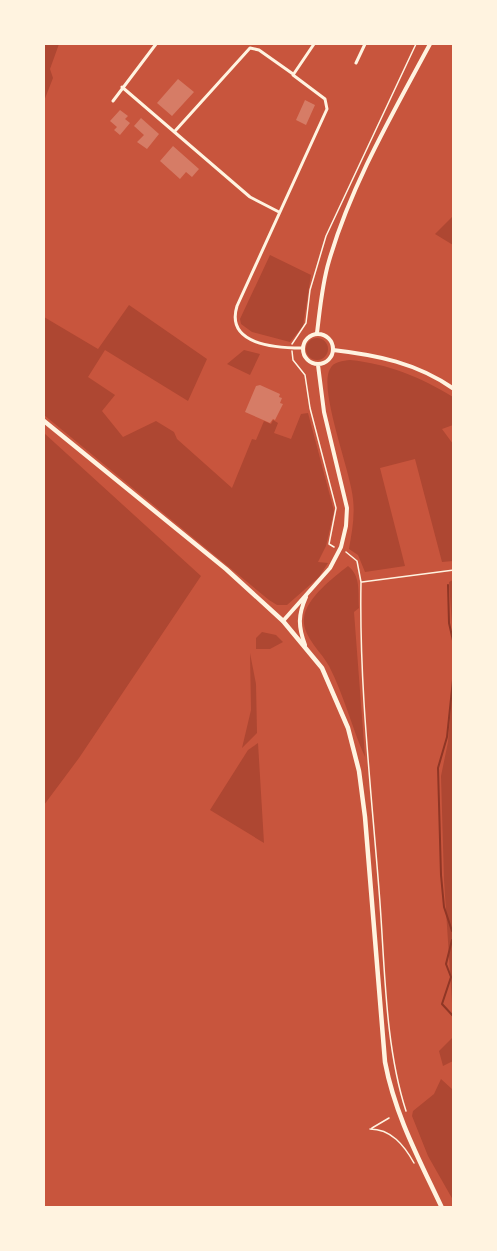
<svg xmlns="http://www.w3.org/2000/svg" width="497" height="1251" font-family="'Alegreya Sans',sans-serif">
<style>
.green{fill:#ae4732}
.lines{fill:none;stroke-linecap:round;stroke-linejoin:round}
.stream{stroke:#8f3625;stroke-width:2}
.building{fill:#d67c66}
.path{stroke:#fff3e0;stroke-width:1.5}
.minor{stroke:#fff3e0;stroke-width:3}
.tertiary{stroke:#fff3e0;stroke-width:4}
.primary{stroke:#fff3e0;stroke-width:4.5}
</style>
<rect width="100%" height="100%" fill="#c8553d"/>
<!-- green -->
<path class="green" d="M44,44H59L50,69L53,78L44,101Z
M453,216V245L435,234Z
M270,255L311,275L303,326L290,342L252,332L241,324L240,319Z
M129,305L207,359L188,401L105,350L88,377L115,395L102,411L123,437L156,421L174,432L177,439L232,488L252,439L256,440L264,421L271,424L273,420L278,423L274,433L291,439L301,414L308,413L334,511L326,546L318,562L328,563L319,577L287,605H277L269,600L44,415V317L98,349Z
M306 349a11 11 0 1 1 22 0a11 11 0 1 1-22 0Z
M244,350L260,354L250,375L227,364Z
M350,360C389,364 420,377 453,397V425L442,429L453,444V561L442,562L415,459L380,468L405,566L365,572L358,555L349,549C352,532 355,516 353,499C351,472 318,389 330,369C334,361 343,361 350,360Z
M44,433L201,576L79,758L44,805Z
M348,566C361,576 358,592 359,608L354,612L365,757C352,728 344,695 329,666C321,651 302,636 304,618C306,598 334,577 348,566Z
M453,580V639L449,582Z
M262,632L276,635L283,642L270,649H256V638Z
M250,653L256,684L257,733L242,748L251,710Z
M453,684V1018L444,880L441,776L448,742Z
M258,743L264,843L210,810L248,750Z
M453,1037V1061L443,1066L439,1051Z
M441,1079L453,1090V1200L428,1156L412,1116L413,1111L434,1094Z"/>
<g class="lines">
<!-- stream -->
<path class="stream" d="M448,585L449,623L454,645
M452,931L444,907L441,875L438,768L447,737L454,670
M452,940L446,964L451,977L442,1004L454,1017"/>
</g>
<!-- building -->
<path class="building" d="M178,79L194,92L172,116L157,103Z
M305,100L315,105L306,125L296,120Z
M120,110L128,116L125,119L130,123L120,135L114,130L117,127L110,121Z
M141,118L159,134L147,149L137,142L144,135L134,126Z
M173,146L199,169L192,177L186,172L180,179L160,161Z
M260,385L280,394L279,397L282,398L280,403L283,404L275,420L273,419L270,423L245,412L256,386Z"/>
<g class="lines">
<!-- path -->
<path class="path" d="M292,344L306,323L310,290L326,236L416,44
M292,351L293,360L305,375L310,408L336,508L329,544L334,547
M346,552L357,561L361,582C359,685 371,787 379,890C385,961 384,1043 406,1111
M362,582L454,570
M372,1128L389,1118
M370,1129C391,1129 404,1145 414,1163"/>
<!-- minor -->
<path class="minor" d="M356,63L365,44
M122,87L250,197L279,212
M113,101L156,44
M175,131L250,48L259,50L293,74
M302,348C276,348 225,345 237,306L327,109L325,99L293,75L314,44"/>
<!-- tertiary -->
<path class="tertiary" d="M317,333C320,309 322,284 329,261C351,185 393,113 430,44
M303 349a15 15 0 1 1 30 0a15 15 0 1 1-30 0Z
M333,350C377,355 417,363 454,389
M283,621L330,568L341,547L346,526L347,508L324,412L318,365
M305,645C298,626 298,615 306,597"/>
<!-- primary -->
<path class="primary" d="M44,421L226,569L283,621L322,668L348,728L359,771L365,817L385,1062C395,1115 419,1159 442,1208"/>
</g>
<!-- border -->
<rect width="497" height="1251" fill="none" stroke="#fff3e0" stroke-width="90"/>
</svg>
